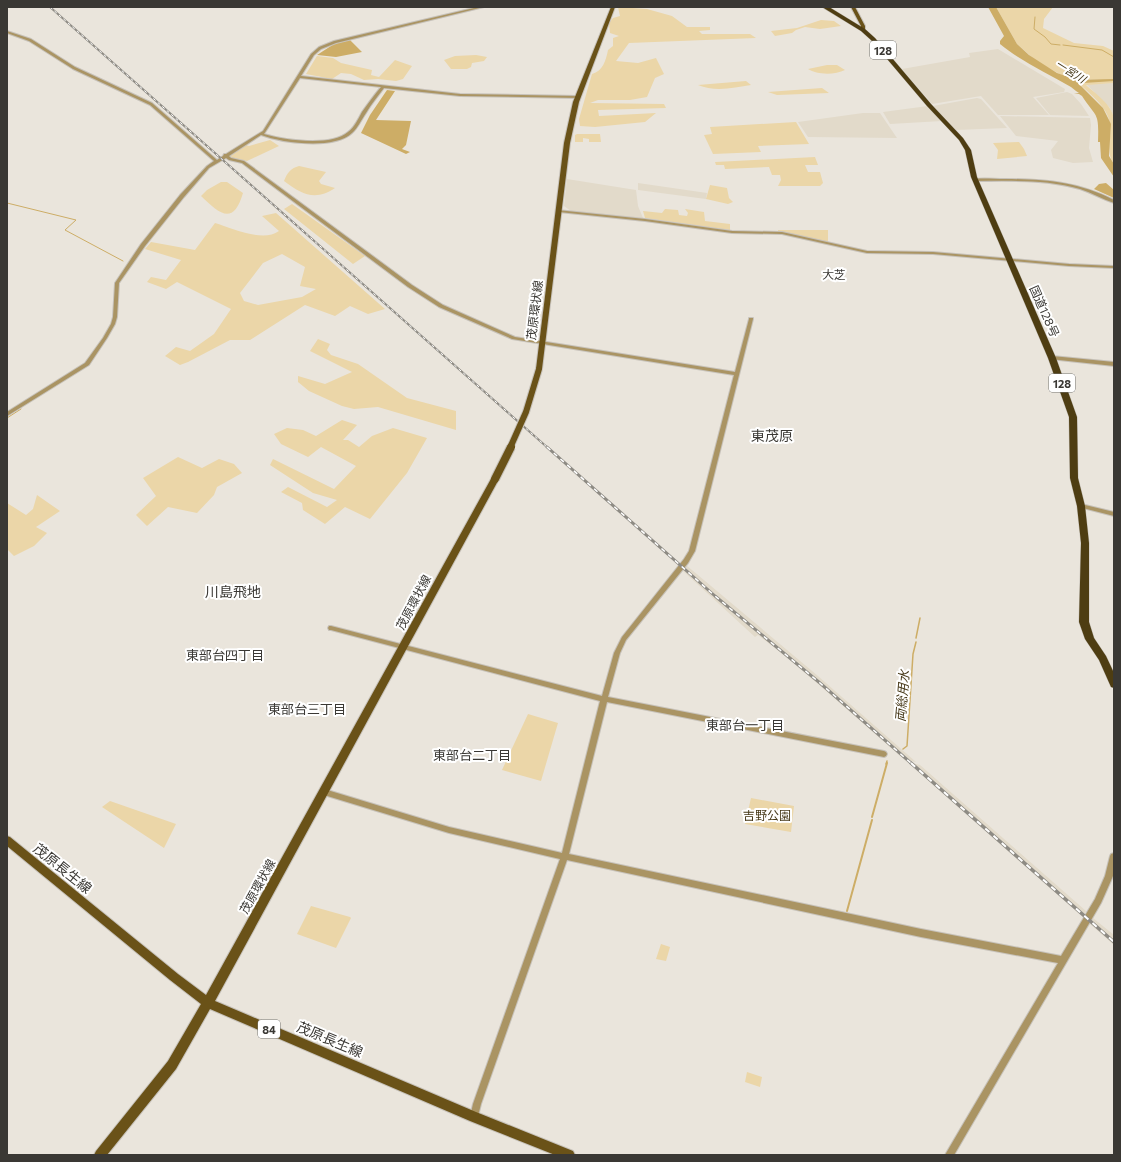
<svg xmlns="http://www.w3.org/2000/svg" width="1121" height="1162" font-family="Commissioner,'Noto Sans JP',sans-serif">
<style>
.built{fill:#e2daca}
.green{fill:#ebd6a8;fill-rule:evenodd}
.water{fill:#cdad66}
.lines{fill:none;stroke-linecap:round;stroke-linejoin:round}
.stream-far2{stroke:#cdad66;stroke-width:1}
.stream-far1{stroke:#cdad66;stroke-width:1.5}
.stream{stroke:#cdad66;stroke-width:2}
.river{fill:#cdad66;fill-rule:evenodd}
.minor-casing{stroke:#c7c2ba;stroke-width:2}
.major-casing{stroke:#c7c2ba;stroke-width:2}
.highway-casing{stroke:#c7c2ba;stroke-width:1}
.minor{fill:#aa9463;fill-rule:evenodd}
.major{fill:#6a5218;fill-rule:evenodd}
.highway{fill:#4e3d12;fill-rule:evenodd}
.rail-far2-casing{stroke:#8e8b84;stroke-width:2}
.rail-far1-casing{stroke:#8e8b84;stroke-width:3}
.rail-casing{stroke:#8e8b84;stroke-width:3.5}
.rail-far2{stroke:#fff;stroke-width:1;stroke-dasharray:3;stroke-linecap:butt}
.rail-far1{stroke:#fff;stroke-width:1.5;stroke-dasharray:4.5;stroke-linecap:butt}
.rail{stroke:#fff;stroke-width:2;stroke-dasharray:5.5;stroke-linecap:butt}
.major-bridge-far1-casing{stroke:#c7c2ba;stroke-width:8;stroke-linecap:butt}
.major-bridge-casing{stroke:#c7c2ba;stroke-width:10;stroke-linecap:butt}
.major-bridge-far1{stroke:#6a5218;stroke-width:6}
.major-bridge{stroke:#6a5218;stroke-width:8}
.labels{text-anchor:middle;dominant-baseline:central;stroke-width:4;stroke-linejoin:round;paint-order:stroke}
.shield{fill:#fff;stroke:#757471;stroke-width:1}
.shield-label{font-size:11px;font-weight:bold;fill:#3a3834}
.far-water-label{font-size:11px;font-style:italic;fill:#463818;stroke:#fff}
.far-quarter-label{font-size:12px;fill:#3a3834;stroke:#fff}
.street-label{font-size:12px;fill:#3a3834;stroke:#fff}
.park-label{font-size:12px;fill:#453717;stroke:#fff}
.neighbourhood-label{font-size:13px;fill:#3a3834;stroke:#fff}
.water-label{font-size:13px;font-style:italic;fill:#463818;stroke:#fff}
.quarter-label{font-size:14px;fill:#3a3834;stroke:#fff}
.near-street-label{font-size:14px;fill:#3a3834;stroke:#fff}
</style>
<rect width="100%" height="100%" fill="#eae5dc"/>
<!-- built -->
<path class="built" d="M998,49L1065,89L1064,92L1033,97L1049,115H998L981,96L932,104L902,69L970,57L969,53Z
M1114,83V118L1110,108L1086,84Z
M1067,92L1072,94L1081,104L1089,116L1050,115L1036,98Z
M977,98L981,99L1007,128L956,130L933,106Z
M928,106L942,121L890,124L883,112Z
M863,113H880L897,138L808,137L798,122Z
M1000,116L1090,118L1091,125L1089,148L1093,162L1073,163L1053,158L1051,150L1058,141L1016,136Z
M567,179L636,190L638,206L643,218L571,211L564,206Z
M638,183L707,193L706,199L638,190Z
M686,565L818,676L916,762L905,760L793,662L758,635L755,637L682,570Z
M908,762L920,765L1086,911L1083,917Z
M1093,918L1114,935V945L1090,924Z"/>
<!-- green -->
<path class="green" d="M618,7L647,9L672,16L687,27H710V30L699,31L702,34H750L756,38L629,43L616,61L638,63L656,58L664,74L655,78L647,97L630,100H598L590,103L664,104L666,108L598,110L599,116L656,113L645,122L595,127L580,126L579,119L592,74C603,71 606,60 608,50L613,46V38L619,36L610,33L609,23L613,18L620,16Z
M996,7H1053L1044,19L1043,28L1074,43L1103,46L1114,51V80L1074,79L1065,77L1045,66L1034,59L1017,44Z
M821,20L834,21L841,26L820,29L805,27L796,30L792,33L775,36L771,31L797,28Z
M476,55L487,57L484,61L472,63L471,67L467,69H451L444,60L455,56Z
M317,56L333,58L341,63L372,70L371,75L379,77L395,60L412,66L403,79L396,81L378,79L364,80L351,74L341,73L332,79L306,74Z
M827,65H837L845,70C835,75 817,75 808,69Z
M746,81L751,85C734,88 714,92 698,85Z
M1081,81H1114V83L1086,85C1096,94 1111,104 1114,118C1117,129 1114,152 1114,164C1105,152 1112,138 1110,124C1108,107 1089,93 1077,82Z
M822,88L829,93L777,95L768,92Z
M796,122L809,144L758,146L761,152L713,154L704,135L712,134L710,127Z
M577,134H600L601,142H589V139L583,138V142H575V135Z
M270,140L279,146L247,161L228,157L246,145L249,146Z
M1019,142L1024,149L1027,156L997,159L998,150L993,143Z
M815,157L818,165H805L808,172H820L823,183L820,186H778L781,180L780,175H772L769,167L725,169L724,165H716L715,162Z
M299,166L326,172L319,181L321,184L335,188C316,201 302,195 284,181C287,173 291,168 299,166Z
M221,182H227L243,193C233,227 219,213 201,196L207,190Z
M710,185L727,188L729,198L733,202L728,204L706,199Z
M292,204L365,256L353,264L284,209Z
M665,209L678,210L679,215L687,216L688,213L685,209L704,212L705,221L730,224V230L645,218L643,211L662,213Z
M276,213L385,309L368,314L350,306L335,316L305,305L250,340H230L188,362L180,365L165,356L176,347L190,351L214,334L231,309L177,282L166,289L147,282L151,277L166,280L181,260L145,249L151,242L195,250L215,223C232,228 263,243 279,231L262,216ZM282,254L305,267L300,286L316,289L302,297L258,305L244,301L240,293L263,263Z
M778,230H828V242L778,231Z
M318,339L330,344L327,350L331,355L358,364L407,398L456,411V430L378,407L354,409L342,406L309,391L298,382V376L325,384L352,372L310,351Z
M342,420L357,425L343,440H348L359,447L372,436L393,428L427,438L407,473L370,519L345,507L325,524L303,510L302,503L281,492L288,487L327,507L337,500L313,493L270,465L273,459L334,489L356,466L321,447L308,457L281,444L274,434L287,428L303,430L316,436Z
M178,457L202,468L219,459L234,464L242,473L217,487L214,495L197,513L168,507L147,526L136,515L156,496L143,478Z
M37,495L60,511L36,527L47,533L34,546L14,556L7,549V503L26,515L33,509Z
M528,714L558,723L541,781L502,770Z
M751,798L794,806L791,832L745,824Z
M110,801L176,824L164,848L102,807Z
M311,906L350,917L351,918L336,948L297,934Z
M661,944L670,947L666,961L656,959Z
M747,1072L762,1077L760,1087L745,1082Z"/>
<!-- water -->
<path class="water" d="M988,7H996L1017,44L1029,55L1057,73L1077,80L1078,83L1103,108L1111,124L1109,156L1114,164V177L1101,158L1100,142H1098C1099,111 1097,119 1082,96L1079,94H1074L1079,93L1076,91L1071,92L1076,91L1071,87C1047,73 1022,62 1000,44V41L996,40L1000,41L1004,36Z
M350,40L362,52L336,57L317,55L334,44Z
M387,90L395,91L376,120L411,121L406,145L402,149L410,152L406,154L361,133L370,115Z
M1106,183L1114,190V198L1094,189L1099,184Z"/>
<g class="lines">
<!-- stream-far2 -->
<path class="stream-far2" d="M1035,17L1034,29L1045,37L1051,44L1060,45
M1063,45L1102,50L1114,57
M7,203L76,220L65,230L123,261
M7,418L21,409"/>
<!-- stream-far1 -->
<path class="stream-far1" d="M916,638L920,618
M903,749L907,746L913,654L916,642
M886,764L887,761"/>
<!-- stream -->
<path class="stream" d="M872,817L887,763
M847,911L872,820"/>
<!-- river -->
<path class="river" d="M1114,79V81L1068,84L1065,82L1068,80Z"/>
<defs>
<path id="minor" d="M478,7H484L336,43L321,49L314,55L301,76L460,94L578,96H579V98L460,96L384,88C378,96 371,104 366,113C361,120 358,128 352,133C334,150 282,143 261,135L229,156L231,158L244,161L412,285L443,305L515,337L735,372L749,319V318H753V319L695,551L688,563L626,640L620,653L608,697L884,751L886,752L887,754L886,756L884,757L607,702L569,854L921,929L1061,956L1095,899L1105,876L1110,856L1111,854L1114,853V871L1113,876L1101,903L954,1155H945L1058,963L921,937L567,860L481,1104L477,1120L474,1121L471,1120L470,1117L473,1104L560,859L449,833L324,795L322,794L321,792L322,790L324,789L449,827L562,853L600,701L331,630H329L328,628L329,626H331L602,696L614,653L622,637L684,559L689,551L734,375L512,339L439,307L408,287L242,163L229,160L226,158L209,168L184,197L145,246L119,283L117,317L115,324L107,338L89,365L7,416V412L85,363L103,338L111,324L113,317L115,283L141,244L180,195L207,166L214,161L150,105L73,69L29,41L7,33V31L31,39L75,67L152,103L217,160L223,156L224,154H226L263,131L311,54L319,47L334,41ZM300,78L381,87C374,95 368,104 362,112C358,119 355,127 348,132C331,147 284,140 264,134Z
M974,179C984,178 994,179 1005,179C1045,179 1078,182 1114,200V203C1102,199 1092,193 1080,189C1046,179 1010,181 975,181H974Z
M557,210L645,219L732,231L782,232L867,251L933,252L1069,264L1114,266V268L1069,266L933,254L867,253L782,234L732,233L645,221L559,212L557,211Z
M1052,356L1114,362V366L1050,359V358Z
M1081,504L1114,512V516L1079,507L1078,506Z"/>
<path id="major" d="M611,7H615L579,102L570,143L542,369L539,371L536,369L564,143L573,102Z
M851,7H855L865,26V31L861,30V26Z
M492,477H498L499,479L215,1001L476,1112L573,1151L575,1155H555L470,1121L210,1009L176,1069L107,1155H94L96,1151L168,1061L201,1004L170,980L7,846V836L10,837L178,974L206,995Z"/>
<path id="highway" d="M822,7H829L865,29L875,38L931,104L963,138L971,150L977,177L1056,358L1077,417L1078,478L1085,506L1089,543V622L1094,638L1106,656L1114,673V688L1111,687L1099,660L1085,639L1079,622L1081,543L1077,506L1070,478L1069,417L1048,358L971,177L965,150L959,140L927,106L871,40L861,31Z"/>
</defs>
<!-- minor casing -->
<use href="#minor" class="minor-casing"/>
<!-- major casing -->
<use href="#major" class="major-casing"/>
<!-- highway casing -->
<use href="#highway" class="highway-casing"/>
<!-- minor -->
<use href="#minor" class="minor"/>
<!-- major -->
<use href="#major" class="major"/>
<!-- highway -->
<use href="#highway" class="highway"/>
<defs>
<path id="rail-far2" d="M50,7L548,448"/>
<path id="rail-far1" d="M547,447L715,596L820,683L912,764"/>
<path id="rail" d="M911,763L1114,942"/>
</defs>
<!-- rail-far2 casing -->
<use href="#rail-far2" class="rail-far2-casing"/>
<!-- rail-far1 casing -->
<use href="#rail-far1" class="rail-far1-casing"/>
<!-- rail casing -->
<use href="#rail" class="rail-casing"/>
<!-- rail-far2 -->
<use href="#rail-far2" class="rail-far2"/>
<!-- rail-far1 -->
<use href="#rail-far1" class="rail-far1"/>
<!-- rail -->
<use href="#rail" class="rail"/>
<defs>
<path id="major-bridge-far1" d="M510,448L526,412L539,369"/>
<path id="major-bridge" d="M495,479L511,447"/>
</defs>
<!-- major-bridge-far1 casing -->
<use href="#major-bridge-far1" class="major-bridge-far1-casing"/>
<!-- major-bridge casing -->
<use href="#major-bridge" class="major-bridge-casing"/>
<!-- major-bridge-far1 -->
<use href="#major-bridge-far1" class="major-bridge-far1"/>
<!-- major-bridge -->
<use href="#major-bridge" class="major-bridge"/>
</g>
<g class="labels">
<!-- shield labels -->
<g class="shield">
<rect x="870" y="41" width="26" height="18" rx="3"/>
<rect x="1049" y="374" width="26" height="18" rx="3"/>
<rect x="258" y="1020" width="22" height="18" rx="3"/>
</g>
<g class="shield-label">
<text x="883" y="50">128</text>
<text x="1062" y="383">128</text>
<text x="269" y="1029">84</text>
</g>
<!-- far-water labels -->
<g class="far-water-label">
<text transform="translate(1071 71) rotate(32)">一宮川</text>
</g>
<!-- far-quarter labels -->
<g class="far-quarter-label">
<text x="834" y="274">大芝</text>
</g>
<!-- street labels -->
<g class="street-label">
<text transform="translate(534 310) rotate(-83)">茂原環状線</text>
<text transform="translate(1045 311) rotate(66)">国道128号</text>
<text transform="translate(413 602) rotate(-62)">茂原環状線</text>
<text transform="translate(257 886) rotate(-61)">茂原環状線</text>
</g>
<!-- park labels -->
<g class="park-label">
<text x="767" y="815">吉野公園</text>
</g>
<!-- neighbourhood labels -->
<g class="neighbourhood-label">
<text x="225" y="655">東部台四丁目</text>
<text x="307" y="709">東部台三丁目</text>
<text x="745" y="725">東部台一丁目</text>
<text x="472" y="755">東部台二丁目</text>
</g>
<!-- water labels -->
<g class="water-label">
<text transform="translate(902 696) rotate(-85)">両総用水</text>
</g>
<!-- quarter labels -->
<g class="quarter-label">
<text x="772" y="435">東茂原</text>
<text x="233" y="591">川島飛地</text>
</g>
<!-- near-street labels -->
<g class="near-street-label">
<text transform="translate(63 868) rotate(39)">茂原長生線</text>
<text transform="translate(330 1039) rotate(23)">茂原長生線</text>
</g>
</g>
<!-- border -->
<rect width="1121" height="1162" fill="none" stroke="#3a3834" stroke-width="16"/>
</svg>
